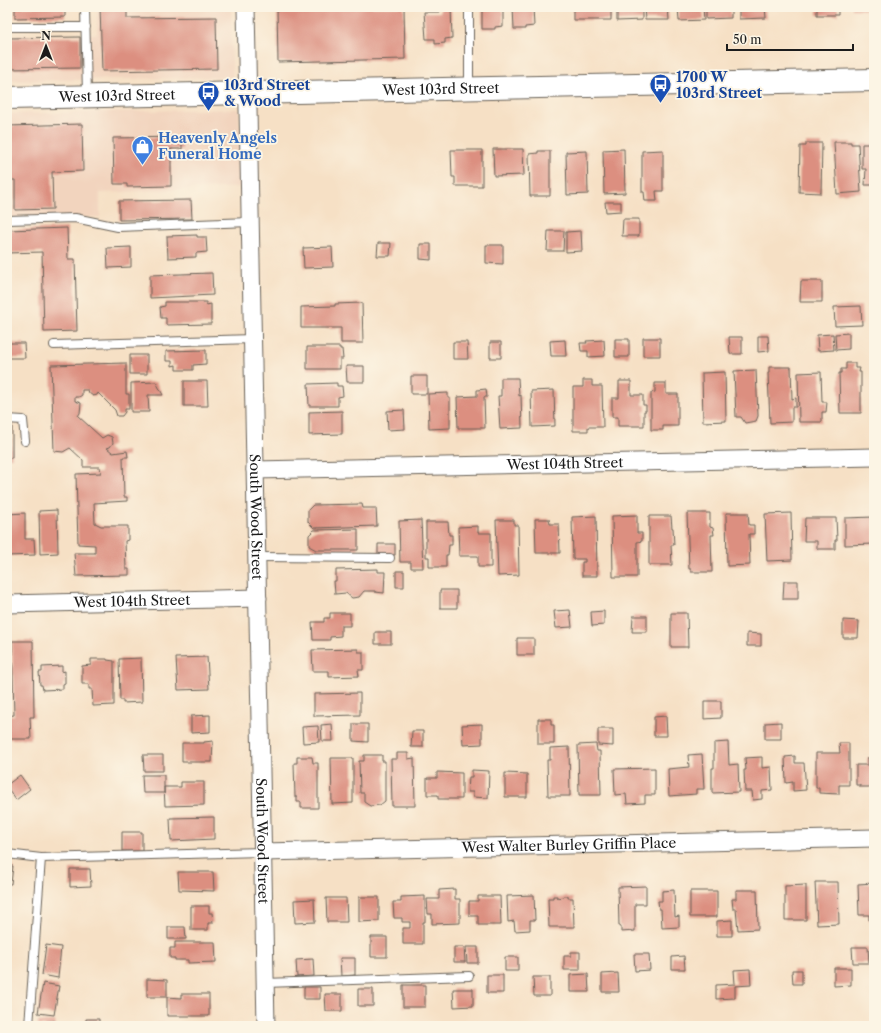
<svg xmlns="http://www.w3.org/2000/svg" width="881" height="1033" font-family="'Libre Caslon Text',serif">
<style>
.built{fill:#f2d4be}
.building{fill:#dc8f80}
.lines{fill:none;stroke-linecap:round;stroke-linejoin:round}
.service-casing{stroke:#686157;stroke-width:10}
.minor-casing{stroke:#686157;stroke-width:19}
.secondary-casing{stroke:#686157;stroke-width:24}
.service{stroke:#fff;stroke-width:8}
.minor{stroke:#fff;stroke-width:17}
.secondary{stroke:#fff;stroke-width:22}
.labels{text-anchor:middle;dominant-baseline:central;stroke-width:3.5;stroke-linejoin:round;paint-order:stroke}
.transit-label{font-size:14px;font-weight:bold;fill:#164399;stroke:#fcf5e5;text-anchor:start}
.street-label{font-size:14px;fill:#1c1c1c;stroke:#fcf5e5}
.shop-label{font-size:14px;font-weight:bold;fill:#366cbe;stroke:#fcf5e5;text-anchor:start}
</style>
<rect width="100%" height="100%" fill="#fcf5e5"/>
<filter id="ink" filterUnits="userSpaceOnUse"><feTurbulence type="fractalNoise" baseFrequency=".025" numOctaves="2"/><feDisplacementMap in="SourceGraphic" scale="8" xChannelSelector="R" yChannelSelector="G"/><feConvolveMatrix kernelMatrix="1 2 1 2 8 2 1 2 1" color-interpolation-filters="sRGB"/></filter>
<filter id="wash" filterUnits="userSpaceOnUse"><feTurbulence type="fractalNoise" baseFrequency=".012" numOctaves="4" result="noise"/><feDisplacementMap in="SourceGraphic" scale="16" xChannelSelector="R" yChannelSelector="G"/><feGaussianBlur stdDeviation="0.9" result="paint"/><feColorMatrix in="noise" values="0 0 0 0 0 0 0 0 0 0 0 0 0 0 0 0 0 1.4 0 .05"/><feComposite in="paint" operator="in"/></filter>
<g filter="url(#wash)">
<rect width="100%" height="100%" fill="#f6e0c5"/>
<!-- built -->
<path class="built" d="M97,7H231L232,77L7,81V35L97,34Z
M239,109L242,187L100,193V217L7,218V114Z"/>
<g id="blocks">
<!-- building -->
<path class="building" d="M15,7H65V17L15,18Z
M100,7H127V18L216,17L217,69L102,71Z
M277,7H404L405,59L278,62Z
M440,7H451L452,38L445,39V43L435,44V39H426L424,12H440Z
M482,7H503V26L495,27V29H482Z
M513,7H533L534,26L525,27V29H514Z
M573,7H611V20H573Z
M617,7H642V20L617,21Z
M644,7H668L669,20H645Z
M678,7H703L704,20L679,21Z
M706,7H731V18L706,19Z
M739,7H765L766,18L739,19Z
M817,7H838V15H817Z
M852,7H873V10L852,9Z
M80,37V68L7,69V38Z
M82,124L83,171L52,172L53,209L15,210V180H7V126Z
M182,137V149H171V186L127,187V184H114L113,138Z
M834,142H851V144H858L861,192L837,194Z
M806,143H822L821,193L799,192L800,146H806Z
M862,144H874V185H865L866,169H862Z
M493,149H523L524,175L494,176Z
M624,149L625,193L604,194L603,150Z
M451,150H482V186H455V177H452Z
M663,150V191H656L657,201H645L644,192H642V151Z
M538,151H550V196H530L529,154L538,153Z
M587,151L588,194L567,195L566,152Z
M191,200L192,219L119,220V201Z
M605,202H621V211L606,212Z
M623,219H639V236H622Z
M67,228L68,259H75L77,331L44,332L42,252L7,253V230Z
M548,231H564L563,251H547Z
M581,231L582,251L566,252V232Z
M197,235V237H206L207,252L196,253V257L168,258L167,236Z
M378,243H391L390,256H377Z
M420,244H431V260L420,259Z
M486,245H503V264L486,263Z
M131,247V267L108,268L107,248Z
M332,247L333,267L304,268L303,248Z
M212,273L213,295L150,298V275Z
M801,281H822V302H800Z
M165,302H206V305L211,304V324L166,325V318H161L160,307L165,306Z
M362,303L363,343H341V328H301V307L335,306V304Z
M861,306L862,325L835,326L834,307Z
M849,333V349L836,350L835,334Z
M833,334L834,350L818,351L817,335Z
M758,336H768L769,351L758,352Z
M729,337H742V354H730Z
M643,338H660V356H643Z
M615,339H629V357H615Z
M565,340L566,356H551L550,341Z
M604,340L605,356L588,357V351H581L580,343H587L586,341Z
M453,342H467L468,359H453Z
M490,342H501V358H490Z
M7,343H24L25,358H7Z
M307,347H340V349H342L343,359H340V369H307Z
M206,350V364L193,365V370H176V365L172,366V361H166V351Z
M130,355H147V374H130Z
M126,363V394H129V409H125V412L122,416H117L115,410L98,393L97,395L93,396L89,393L88,390H82V395L79,397H75V401L81,403L80,413L78,416L102,438L107,435L112,437L113,443L110,447L107,448L113,453L127,451L128,457H123L124,497H127V501L94,503L95,523L101,526H128V540L125,541L126,569H129V575L76,576L74,553H95V545L78,544L76,474L101,473L100,467H83V460L70,448L63,452L54,451L51,365Z
M846,363H855V368H860L859,372H861V413H840L839,373H841V369H846Z
M346,366H364V382H347Z
M769,367H791L792,399L796,398V407H792V422L770,423L768,373H769Z
M756,370L758,416L756,421L745,423L741,417H736L734,371Z
M725,372L726,421L703,422L702,373Z
M821,372L822,402H827L826,412H822V422H799L798,373Z
M411,376H427V394H411Z
M501,378H518L519,396L521,395L522,428L500,429L498,396H501Z
M583,380H592V386H602L603,427H588V431H573V387H583Z
M184,381H207L208,406H184Z
M619,381H631V395H643V405H646V411H644V426H618V417H612V398H619Z
M156,382L163,395H148L149,412H131V383Z
M337,383V386H342L343,396L338,397V406H309L308,384Z
M655,383H666V394H678V426H663V430H651V393L655,392Z
M486,389L487,397H484L485,428H458L457,397L477,396V390Z
M554,390L555,426L532,427L531,391Z
M448,393V398H450V428L429,429L428,394Z
M404,410L405,429L388,430L387,411Z
M342,411V434L309,435V412Z
M7,425H12V458H7Z
M362,504L363,508H376L377,526L314,528L308,522V510L313,505Z
M57,510L58,553L40,554L39,511Z
M25,513V539H34L35,555L7,556V514Z
M687,513H710V527L713,528L714,535H711L712,572H691V569H689Z
M726,513H748L749,525H754V534H749L750,565L727,566Z
M791,513L792,560L767,561L765,514Z
M637,515V533H642V541L637,542V577H613L612,516Z
M596,516L597,576H582V562H585V559H573L572,517Z
M649,516H671L672,528H673L674,545H671L672,565H649Z
M874,517V544L845,545V518Z
M805,518H836L837,540H835V549H817V541H804Z
M535,519H549L550,524H559L560,553H536Z
M421,520L423,568H411V562H400L399,521Z
M496,520H514V525H518L519,575L498,576Z
M426,522H448L449,535H452V545H449L448,555H446V567H429V557H426Z
M478,526V533H491V567H478V556H459L458,527Z
M358,529V550H316L309,546V535L314,530Z
M378,544H395V555H378Z
M378,569V572H385L384,593L375,592V591H364L359,597L352,598L346,593L335,594L334,581H336V570Z
M396,571H404V587H396Z
M784,581H798V599H783Z
M440,590H457V608H440Z
M570,610L572,627L556,628L554,611Z
M604,611V625L592,626L591,612Z
M330,613H350V626H341V636L330,637V640H313L312,622H324V618H330Z
M671,613H687L688,647H671Z
M633,616H647V632H632Z
M843,620L859,621L858,638H843Z
M375,632H391V644H375Z
M747,633L761,634V646H747Z
M517,638H534V655H517Z
M12,641H33L34,717H30L31,739H7V716L14,715Z
M358,649V652H363V670H358L359,676L329,677V671H313L312,650Z
M207,657L209,689L178,690L176,658Z
M141,658L142,702L123,703V700H120L119,659Z
M91,659H107V660L114,661V705L93,706L92,689H89V684H82V666L91,665Z
M62,666V672L65,671V683L63,684V689L43,690L42,685H40L39,672H42V667Z
M360,693V715L314,716V694Z
M704,701H721V718L704,719Z
M210,715V732L191,733V716Z
M666,716L667,736H654V717Z
M538,719H551V725H554V744H538Z
M781,722V739H765V723Z
M332,724L333,741H322L321,725Z
M353,724H368V742L353,741Z
M482,724V744L463,745L462,725Z
M318,726L319,742L303,743L302,727Z
M598,729H613V746L598,745Z
M412,731H423V747H411Z
M213,741L212,762H182V743H204V742Z
M728,742L729,765L738,764L739,792L712,793V768H714V743Z
M839,743H849V785H839V794L819,793V788H816V753H840Z
M596,744L597,751H600L601,795H579L578,745Z
M569,747L570,796H548L547,760H550V748Z
M397,753H408V759L414,758L415,806H392L391,759H397Z
M702,754L704,789H696V794L669,796L668,769L689,767L688,755Z
M143,755H163V771H144Z
M364,755H382V761H385V801L380,805L370,806L364,802V793H360L359,761H364Z
M795,756V763H804L806,790L793,791V782L786,783L785,757Z
M297,757H312L313,763H318V808H301V802H297V797H295L294,763H297Z
M762,757V768L771,767L772,790L762,791V799L753,800L752,791H745L744,770H746L745,758Z
M874,757V787H860V785H856V765H867V758Z
M331,758H353V803L332,804Z
M655,768V795H645V803L627,804L626,794L615,795L614,769Z
M472,770L489,771L488,798L473,797V792H468L469,777H472Z
M437,772L462,773V799H438V795H427V778H437Z
M505,773L527,774V797H505Z
M20,775L30,789L16,800L7,787V785Z
M142,775H164V793H143Z
M181,782H204V805L165,806L164,787H181Z
M214,817V839L171,841L170,818Z
M122,832H142V851H122Z
M7,866H13L11,884H7Z
M70,869H90L91,886L70,887Z
M178,872H213L214,891L179,890Z
M815,882H838L839,924L817,925Z
M874,883V920H869V915H859L858,884Z
M806,885V920H785V886Z
M646,886V904H635V931L621,932V926H619L618,887Z
M455,889V899H460V923L432,924V914H428L427,899H439V890Z
M674,890L675,917L679,916V927L662,928L661,909H659L658,901H662V891Z
M736,890H757L758,929L738,930L736,909H733L732,899H736Z
M690,891H717V917H690Z
M534,895L535,920H530V930L515,931L514,921L508,922L507,896Z
M425,896V922H423V944H403V928H410V922H402V918H394L393,902H401V897Z
M478,896H500L501,925H478V916H469V901H478Z
M553,896H557V898L564,897V896H568V898H573L574,927H549L548,898H553Z
M359,897H379V921L359,922Z
M326,898H346L347,922H327Z
M314,899L315,922L295,923L294,900Z
M191,906H209V913H212L213,923H208V930H191Z
M732,920V936H717V921Z
M168,927H185L186,939H168Z
M371,937H387V957H371Z
M175,942H215L216,962L188,963V960H175V958H170V948H175Z
M46,945L61,947L58,978L42,975Z
M454,947H464L465,962H454Z
M466,947H478V963H467Z
M852,947H868L869,963H853Z
M571,952H580V970H564V956H571Z
M634,954H649L650,970L635,971Z
M684,956L685,969H672V957Z
M505,957H518V971H505Z
M340,958H355V975L341,976Z
M313,959L314,976L297,977L296,960Z
M834,968H851V985L834,986Z
M750,969L751,985L735,986V998L716,999V985L735,984L734,970Z
M792,970H802V984H793Z
M618,973L619,992H602V974Z
M588,974L589,992H570V975Z
M487,975H503V993H487Z
M533,977H550V996H534Z
M147,979L167,980V997H147Z
M43,983L59,986L54,1015L38,1013Z
M403,985H425V1007H403Z
M304,987H320V999H304Z
M358,989H373V1006H358Z
M453,989H473V1006L454,1007Z
M181,994H209V1016H167V997L181,998Z
M325,994H342V1011H326Z
M86,1019H99V1026H86Z
M55,1021L56,1026H38V1022Z
M157,1023H177V1026H157Z"/>
</g>
</g>
<g filter="url(#ink)">
<use href="#blocks" fill-opacity="0" stroke="#686157" stroke-width="1"/>
<g class="lines">
<defs>
<path id="service" d="M85,7L87,95
M469,7V88
M7,27H86
M7,220L75,218L118,227L250,222
M54,345L253,339
M7,419L23,420L25,441
M257,557L390,558
M7,854L41,858L263,852
M265,983L469,976
M29,1026L41,858"/>
<g id="minor">
<path id="s1" d="M246,7L266,1026"/>
<path id="s2" d="M255,470L874,457"/>
<path id="s3" d="M7,604L258,598"/>
<path id="s4" d="M263,852L874,838"/>
</g>
<g id="secondary">
<path id="s5" d="M7,98L874,80"/>
</g>
</defs>
<!-- service casing -->
<use href="#service" class="service-casing"/>
<!-- minor casing -->
<use href="#minor" class="minor-casing"/>
<!-- secondary casing -->
<use href="#secondary" class="secondary-casing"/>
<!-- service -->
<use href="#service" class="service"/>
<!-- minor -->
<use href="#minor" class="minor"/>
<!-- secondary -->
<use href="#secondary" class="secondary"/>
</g>
</g>
<!-- icons -->
<defs>
<symbol id="bus-pin" viewBox="-11 -11 22 30"><path d="M0 17L-7.5 6A9.5 9.5 0 1 1 7.5 6Z" fill="#1a4fb4" stroke="#fcf5e5"/><path d="M-5-6H5V4H4V6H2V4H-2V6H-4V4H-5ZM-3.5-4V0h7V-4ZM-3.5 1.2v1.5H-2V1.2ZM2 1.2v1.5H3.5V1.2Z" fill="#fff"/></symbol>
<symbol id="shop-pin" viewBox="-11 -11 22 30"><path d="M0 17L-7.5 6A9.5 9.5 0 1 1 7.5 6Z" fill="#3f7fe0" stroke="#fcf5e5"/><path d="M-5-2.5h2.3a2.7 3.5 0 0 1 5.4 0H5L5.5 6h-11ZM-1.5-2.5h3a1.5 2.3 0 0 0-3 0Z" fill="#fff"/></symbol>
</defs>
<g fill-rule="evenodd">
<use href="#bus-pin" x="648" y="72" width="25" height="34"/>
<use href="#bus-pin" x="196" y="80" width="25" height="34"/>
<use href="#shop-pin" x="130" y="134" width="25" height="34"/>
</g>
<g class="labels">
<!-- transit labels -->
<g class="transit-label">
<text x="676" y="77">1700 W<tspan x="676" dy="16">103rd Street</tspan></text>
<text x="224" y="85">103rd Street<tspan x="224" dy="16">&amp; Wood</tspan></text>
</g>
<!-- street labels -->
<g class="street-label">
<text stroke="none"><textPath href="#s5" startOffset="434">West 103rd Street</textPath></text>
<text stroke="none"><textPath href="#s5" startOffset="110">West 103rd Street</textPath></text>
<text stroke="none"><textPath href="#s2" startOffset="310">West 104th Street</textPath></text>
<text stroke="none"><textPath href="#s1" startOffset="510">South Wood Street</textPath></text>
<text stroke="none"><textPath href="#s3" startOffset="125">West 104th Street</textPath></text>
<text stroke="none"><textPath href="#s1" startOffset="834">South Wood Street</textPath></text>
<text stroke="none"><textPath href="#s4" startOffset="306">West Walter Burley Griffin Place</textPath></text>
</g>
<!-- shop labels -->
<g class="shop-label">
<text x="158" y="138">Heavenly Angels<tspan x="158" dy="16">Funeral Home</tspan></text>
</g>
</g>
<!-- margin -->
<rect width="881" height="1033" fill="none" stroke="#fcf5e5" stroke-width="24"/>
<!-- north arrow -->
<g transform="translate(46 46)" stroke="#fcf5e5" stroke-width="3" paint-order="stroke">
<path d="M0-3L7 15L0 10L-7 15Z" fill="#1c1c1c"/>
<text y="-6" font-size="11" font-weight="bold" text-anchor="middle" fill="#1c1c1c">N</text>
</g>
<!-- scale -->
<path d="M727 44v6h126v-6" fill="none" stroke="#1c1c1c" stroke-width="2"/>
<text x="733" y="44" font-size="12" fill="#1c1c1c" stroke="#fcf5e5" stroke-width="3" paint-order="stroke">50 m</text>
</svg>
